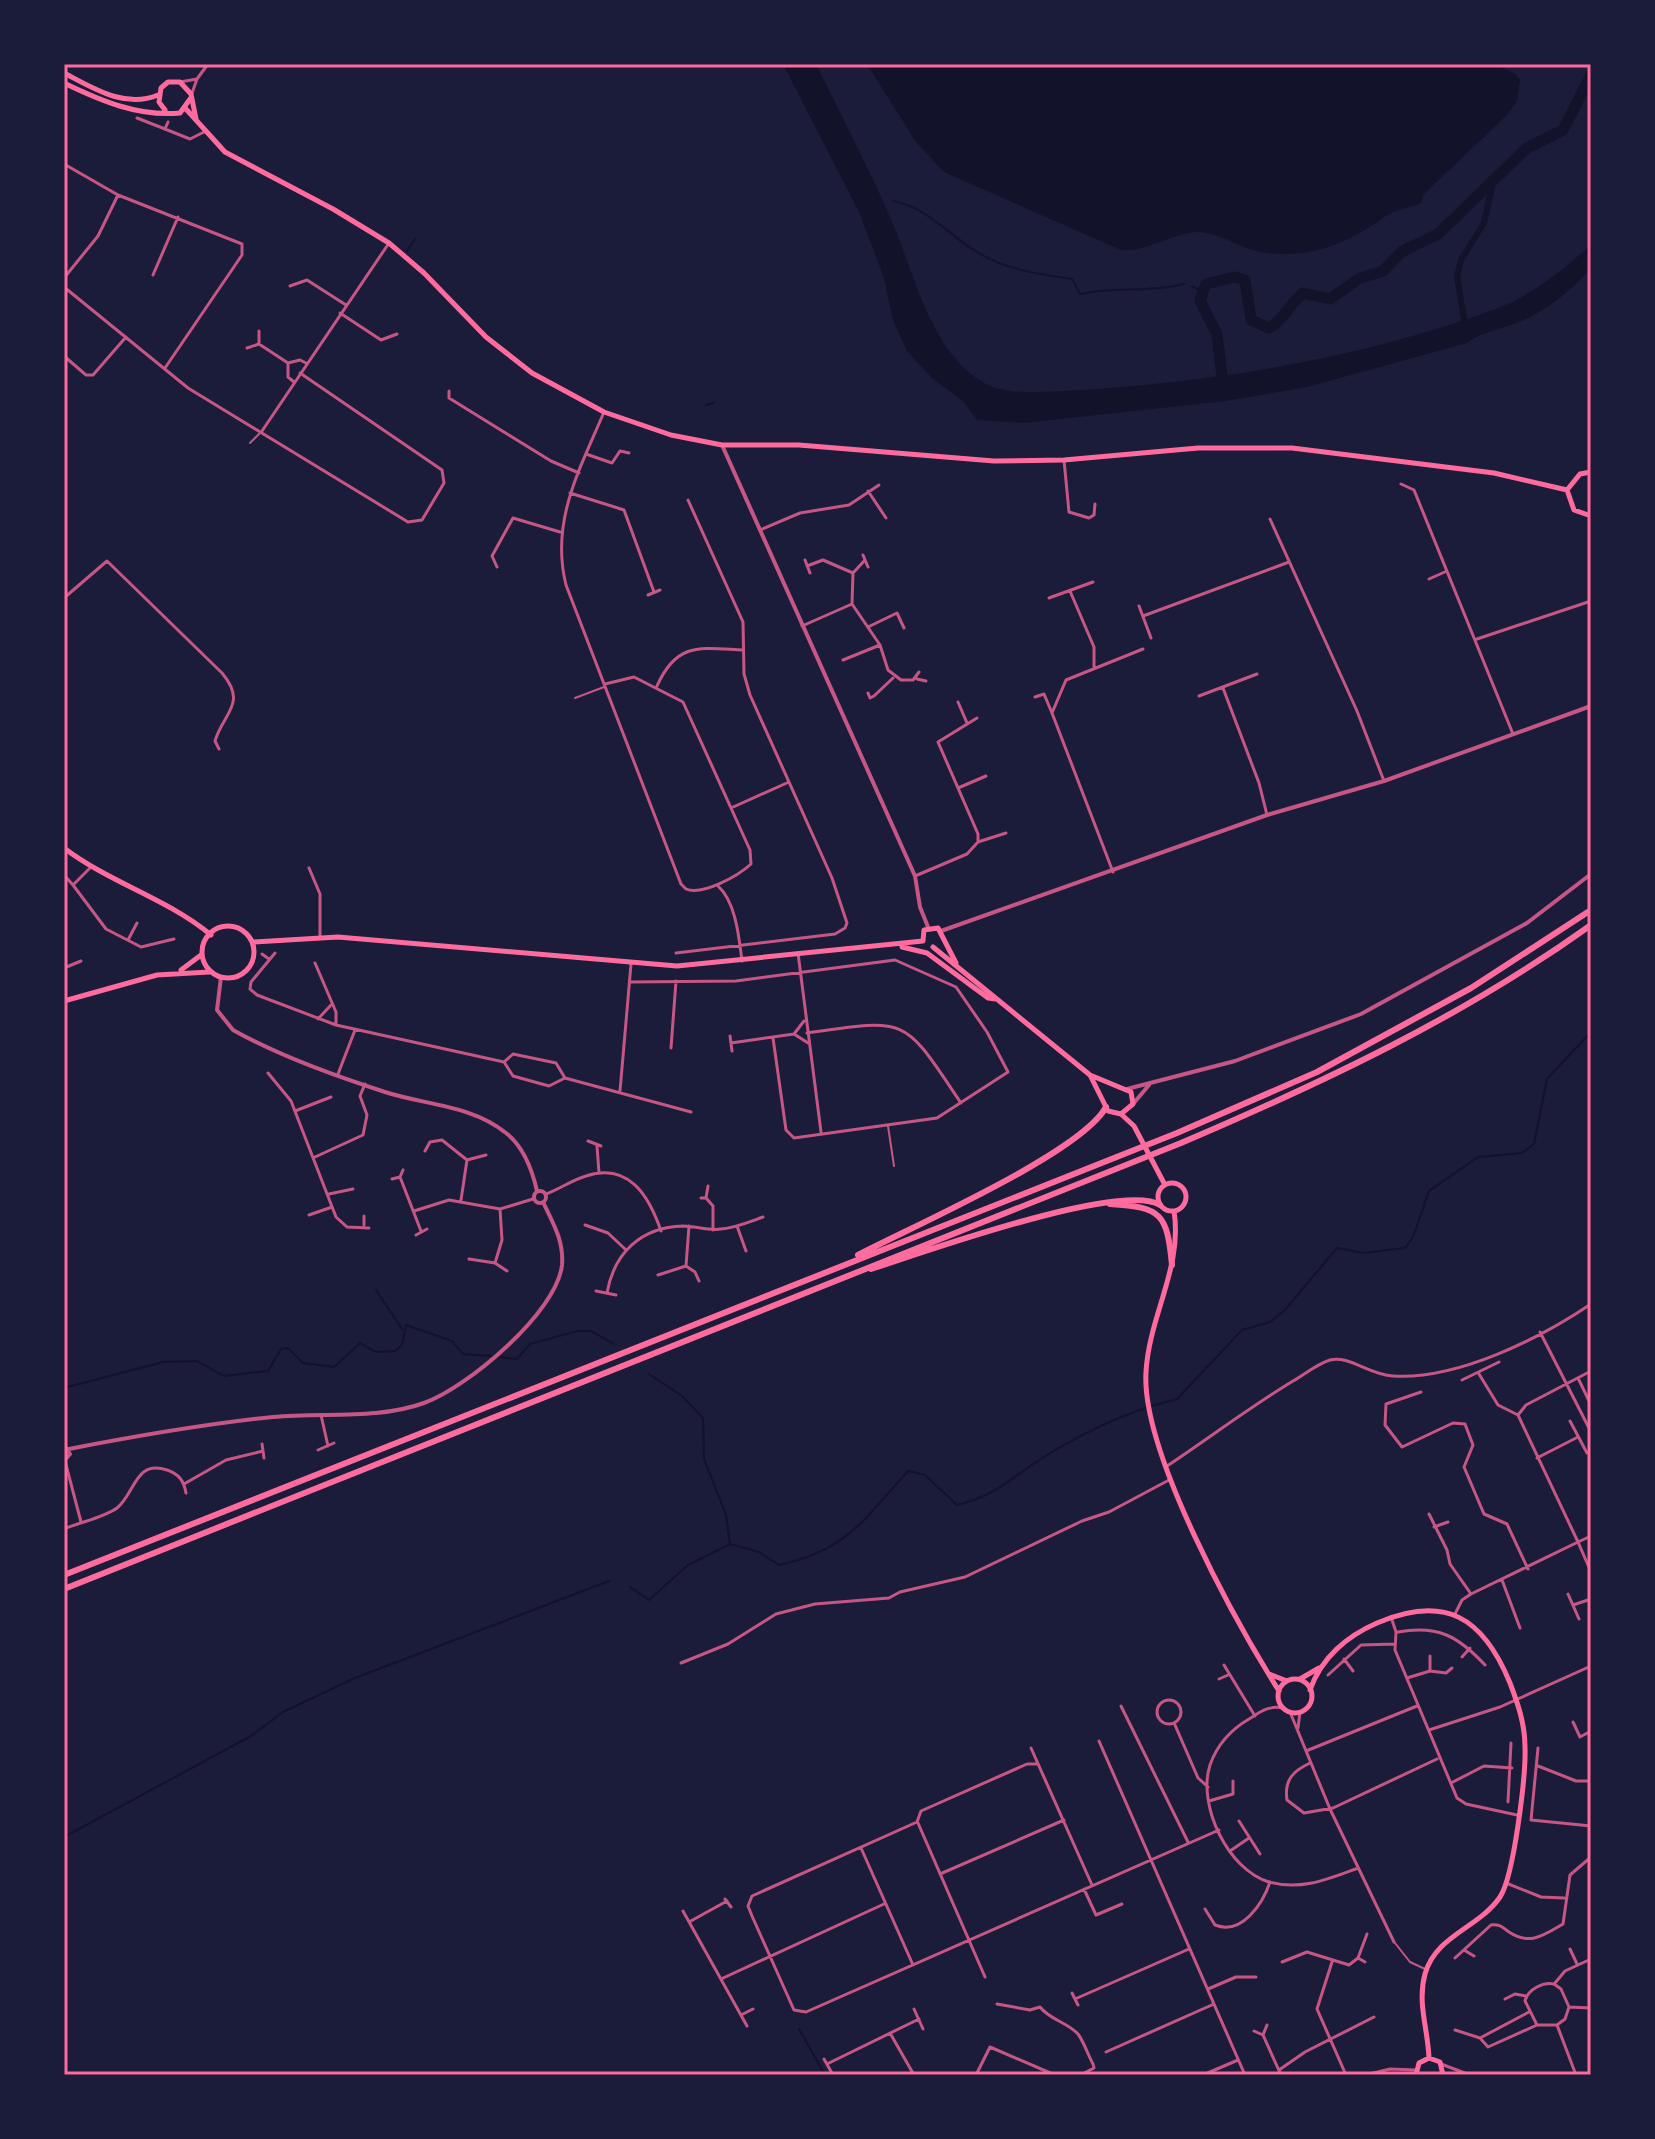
<svg xmlns="http://www.w3.org/2000/svg" width="1655" height="2139" font-family="'Titillium Web',sans-serif">
<style>
.water{fill:#12122b}
.lines{fill:none;stroke-linecap:round;stroke-linejoin:round}
.stream{stroke:#12122b;stroke-width:2}
.canal{stroke:#12122b;stroke-width:6}
.river{stroke:#12122b;stroke-width:11}
.service{stroke:#c65784;stroke-width:2}
.minor{stroke:#c65784;stroke-width:3}
.tertiary{stroke:#c65784;stroke-width:4}
.primary{stroke:#ff6b9d;stroke-width:5}
.trunk{stroke:#ff6b9d;stroke-width:6}
.neatline{fill:none;stroke:#ff6b9d;stroke-width:3}
</style>
<rect width="100%" height="100%" fill="#1b1b3a"/>
<!-- water -->
<path class="water" d="M783,64H816C841,115 867,165 890,217C914,271 929,351 984,383C1008,397 1054,391 1080,390C1221,381 1363,358 1496,309C1534,294 1561,271 1591,245V269C1568,293 1545,312 1514,324C1498,330 1481,332 1467,343L1307,387L1225,401L1024,423L977,420L963,401L933,379L907,351L893,320L884,278L860,214Z
M867,64H1495L1515,74L1520,80L1517,101L1507,115L1424,194L1421,203C1410,208 1396,209 1386,216C1349,243 1309,260 1261,252C1240,248 1218,232 1198,232C1170,233 1149,252 1121,250L944,172L916,142Z"/>
<g class="lines">
<!-- stream -->
<path class="stream" d="M893,201C929,208 947,234 977,252C1006,270 1039,274 1072,279L1080,294C1115,286 1149,293 1184,284
M407,251L415,239
M1192,286L1203,292
M706,405L714,403
M376,1290L402,1329
M498,1357L517,1359L530,1344L577,1331H591L614,1344
M649,1374L682,1396L703,1418L704,1459L726,1515L730,1544L759,1552L779,1565C848,1550 863,1520 908,1471L925,1475L957,1505C997,1496 1010,1478 1044,1457C1076,1437 1109,1420 1146,1408
M64,1388L163,1362L197,1361L224,1376L268,1371L281,1349L288,1348L303,1363L334,1367L360,1343L376,1352L395,1351L402,1345L406,1325L452,1341L463,1354L492,1356
M1152,1406L1177,1399L1242,1330L1270,1322L1284,1311L1337,1248L1363,1253L1405,1248L1413,1237L1429,1191L1478,1157L1522,1153L1534,1144L1547,1079L1591,1032
M630,1587L649,1600L688,1565L730,1544
M64,1837L251,1736L283,1712L355,1678L609,1581
M799,2029L824,2073"/>
<!-- canal -->
<path class="canal" d="M1465,325L1457,277L1461,260L1484,223L1494,178"/>
<!-- river -->
<path class="river" d="M1223,385L1217,334L1200,301L1206,284L1235,277L1245,280L1251,320L1269,328C1284,320 1289,304 1303,293L1330,299L1360,278L1383,271L1401,252L1438,234L1527,148L1563,130L1591,75"/>
<!-- service -->
<path class="service" d="M250,443L261,432
M575,698L604,687
M64,820L65,821
M888,1126L894,1166
M1395,1943L1410,1962L1425,1969"/>
<!-- minor -->
<path class="minor" d="M197,79L208,64
M180,82L197,79L192,93
M137,118L165,129
M168,122L165,129L190,139L204,132
M64,164L118,195L242,244V255L165,368
M153,275L178,217
M64,278L98,236L118,195
M290,286L307,280L346,305
M64,287L188,388L408,522L422,520L444,483L442,470L300,373
M340,313L381,340L397,334
M259,331V344
M247,348L259,344L288,363
M64,356L86,375H93L126,337
M294,382L288,377V363L300,360L306,363
M449,391V398L551,461L579,473
M604,412C580,469 550,521 566,585L681,884L686,889C702,896 738,876 751,864L750,850L683,702L634,677L605,684
M262,431L389,243
M586,454L612,463L620,451L629,453
M1064,460L1069,512L1089,518L1094,515L1095,504
M1401,484L1414,490L1513,734
M868,491L886,518
M570,493L624,510L654,592
M1270,519L1357,711L1384,781
M760,530L800,513L849,505L879,485
M863,555L868,567
M805,560L810,573
M865,560L853,573L852,604L880,645L888,670L901,680H913L919,672
M807,566L823,560L853,573
M497,567L492,556L513,518L560,532
M1429,579L1447,571
M1070,591L1094,647V667
M648,595L660,590
M64,598L107,561L222,673C248,704 223,713 215,741L219,749
M1049,598L1093,582
M1139,606L1151,638
M1143,616L1289,562
M802,626L852,604
M868,627L897,613L904,628
M1477,639L1591,601
M843,660L880,645
M917,679L926,681
M657,686C677,641 701,648 743,650
M1223,688L1259,783L1267,815
M868,693L870,698L874,696L893,678
M1199,696L1257,674
M1035,697L1044,694L1052,713
M958,702L967,723
M958,788L986,776
M731,808L789,782
M978,842L1006,833
M91,867L73,885L106,929L141,947L174,939
M309,868L320,894V937
M1113,872L1052,713L1066,680L1143,649
M64,875L73,885
M915,876L967,854L978,842V834L938,742L977,718
M718,886C736,902 739,938 742,961
M128,940L137,923
M275,953L251,982L250,989L257,995L336,1025L504,1062
M676,953L835,934L845,928L847,923L832,878L750,695L744,674L743,622L688,500
M798,953L821,1132
M262,954L269,959
M315,963L336,1012V1025
M64,968L81,961
M631,982L736,981L895,960L956,987L987,1032L1008,1072L937,1118L794,1138L786,1130L773,1038
M318,1019L331,1005
M807,1033C910,1018 903,1017 961,1103
M794,1034L804,1021
M730,1036L732,1051
M731,1043L794,1034L808,1043
M671,1048L676,981
M513,1054L556,1063L565,1078L549,1086L513,1076L504,1062Z
M268,1073L291,1101L336,1217L347,1227L369,1228
M338,1074L355,1030
M565,1078L691,1112
M620,1091L631,964
M295,1111L331,1097
M588,1141L601,1146
M597,1146L599,1173
M425,1151L430,1142L442,1140L467,1160
M315,1157L363,1135L367,1115L360,1096L365,1084
M400,1177L421,1231
M392,1179L400,1177L403,1170
M329,1194L353,1189
M546,1194C560,1189 572,1180 586,1176C629,1162 649,1196 661,1231
M701,1198H706L713,1206V1230
M706,1198L708,1186
M461,1200L467,1160L486,1155
M414,1211L449,1200L500,1209L533,1199
M309,1215L332,1207
M364,1225V1216
M585,1225L608,1233L625,1249
M737,1226L746,1251
M416,1235L427,1229
M469,1259L495,1263L502,1240L500,1209
M495,1263L507,1271
M686,1266L689,1226
M686,1266L695,1272L699,1281
M658,1275L686,1266
M596,1291L616,1295
M607,1293C614,1253 641,1227 683,1226C696,1226 708,1231 721,1229C735,1228 749,1222 763,1217
M1540,1332L1591,1432
M1479,1374L1498,1405L1518,1415
M1578,1378L1591,1405
M1462,1380L1499,1362
M1421,1392L1386,1404L1385,1425L1402,1447L1453,1423L1465,1424L1473,1445L1464,1467L1484,1514L1507,1524L1528,1569
M321,1415L328,1446
M1518,1415L1526,1405L1591,1371
M1570,1421L1587,1453
M262,1444L264,1458
M318,1450L334,1443
M1537,1458L1578,1437
M65,1461L81,1522
M1167,1466C1209,1438 1250,1407 1293,1381C1305,1374 1317,1364 1330,1360C1349,1355 1369,1375 1393,1376C1457,1380 1539,1339 1591,1304
M184,1484L226,1460L263,1451
M1429,1514L1447,1550L1450,1564L1471,1594
M1434,1527L1448,1522
M64,1529C80,1522 103,1518 117,1508C135,1494 135,1459 167,1470C179,1474 184,1481 186,1493
M1591,1536L1578,1542L1591,1572
M1502,1580L1520,1628
M1568,1594L1579,1619
M1573,1605L1591,1599
M1455,1614L1462,1600L1471,1594L1578,1542L1518,1415
M1391,1617L1396,1632L1395,1650L1457,1798L1466,1804L1517,1815
M1398,1632C1438,1625 1458,1636 1485,1665
M1430,1656V1671
M1462,1657L1470,1648
M1344,1659L1353,1671
M681,1663L728,1644L776,1614L815,1604L889,1598L900,1592L965,1577L1082,1521L1109,1512L1169,1480
M1224,1665L1255,1716
M1328,1675L1361,1645L1395,1644
M1407,1678L1430,1671L1446,1673L1452,1668
M1219,1679L1228,1675
M1157 1712a12 12 0 1 1 24 0a12 12 0 1 1-24 0Z
M1121,1706L1188,1842
M1283,1708C1269,1705 1260,1712 1249,1719C1232,1729 1217,1745 1210,1765C1197,1805 1228,1870 1269,1882C1301,1891 1328,1879 1358,1868
M1290,1712L1330,1809L1394,1942
M1573,1722L1580,1737L1591,1731
M1175,1725L1198,1778L1208,1787
M1298,1728L1300,1712
M1429,1730L1500,1707L1591,1666
M1099,1741L1245,2075
M1031,1748L1092,1885
M1538,1748L1531,1820L1591,1826
M1306,1751L1417,1706
M1310,1763C1293,1771 1284,1780 1287,1800L1304,1813L1333,1808L1437,1759
M1036,1764H1027L921,1811L917,1822L752,1896L748,1906L752,1916L794,2010L806,2012L1219,1830
M1538,1766L1576,1781H1591
M1451,1783L1484,1766L1512,1768
M1209,1801L1233,1794V1781
M1508,1802L1511,1743
M1239,1821L1260,1854
M918,1823L985,1977
M861,1848L913,1965
M1230,1851L1249,1838
M940,1874L1064,1820
M1506,1883L1541,1897L1564,1898
M1084,1889L1096,1915L1122,1904
M725,1899L731,1907
M1205,1909L1215,1925C1242,1936 1263,1903 1270,1882
M683,1911L747,2026
M689,1922L727,1901
M1570,1949L1577,1964
M1464,1950L1474,1956
M1358,1958L1365,1962
M1455,1958L1491,1925C1500,1924 1502,1927 1509,1932C1530,1946 1544,1935 1563,1924L1570,1875L1591,1857
M1282,1962L1307,1952L1349,1965L1358,1958L1367,1934
M1332,1962L1317,2009L1346,2075
M721,1979L884,1904
M1555,1983L1565,1971L1591,1959
M1208,1989L1236,1977H1256
M1072,1993L1078,2005
M1075,1999L1189,1949
M1505,1999L1515,1994L1526,1996
M997,2004L1030,2010L1040,2007C1050,2020 1067,2022 1078,2034C1084,2042 1088,2055 1093,2064L1094,2068L1080,2075
M1569,2007L1591,2008
M914,2009L923,2029
M743,2014L753,2009
M1267,2025L1263,2035L1281,2075
M1537,2025L1525,2001C1528,1989 1543,1982 1554,1984L1561,1989L1569,2007L1565,2019L1557,2025L1576,2075
M1455,2030L1480,2038L1488,2047L1537,2025H1557
M1254,2031L1263,2035
M890,2033L914,2075
M1480,2038L1529,2012
M1106,2052L1214,2004
M824,2059L833,2075
M827,2064L919,2019
M1441,2064L1470,2075
M1279,2070L1305,2052L1374,2017
M976,2075L990,2047L1055,2075
M1203,2075L1238,2060
M1365,2075L1390,2069L1416,2070"/>
<!-- tertiary -->
<path class="tertiary" d="M722,445L915,876L920,907L928,927
M1590,516L1591,529
M941,931L1267,815L1384,781L1591,706
M221,977L217,1010L233,1030C279,1056 335,1076 385,1092C425,1105 472,1105 506,1133C524,1147 532,1169 537,1191
M1127,1089L1235,1061L1361,1014L1527,923L1591,874
M1133,1104L1149,1085
M534 1197a6 6 0 1 1 12 0a6 6 0 1 1-12 0Z
M64,1445L70,1454L64,1461
M69,1449C136,1436 205,1424 273,1417C323,1412 377,1420 424,1403C467,1388 557,1312 562,1265C564,1241 553,1223 543,1202"/>
<!-- primary -->
<path class="primary" d="M64,73C93,88 125,109 158,95
M64,83C101,101 139,117 180,113L190,99
M186,109L225,152L333,209L389,243L424,273L486,337L532,373L604,412L671,435L722,445H799L994,461L1064,460L1198,448H1292L1494,473L1567,490
M165,110L159,102L161,88L168,82H180L191,94L196,119
M1591,472L1580,474L1567,490L1574,510L1591,516
M64,848C110,883 168,899 211,935
M202 952a26 26 0 1 1 52 0a26 26 0 1 1-52 0Z
M923,941L924,930L938,928L956,963
M254,942L338,937L677,966L923,941
M902,947L927,953L988,998L996,999
M933,947L1090,1075L1108,1111L1121,1114L1134,1126L1165,1185
M181,970L201,955
M64,1001L157,975L209,972
M1090,1075L1131,1092L1133,1104L1121,1114
M1158 1197a14 14 0 1 1 28 0a14 14 0 1 1-28 0Z
M1174,1211C1183,1267 1149,1316 1146,1372C1141,1451 1235,1621 1279,1691
M1269,1674L1287,1681
M1300,1679L1319,1668
M1278 1696a17 17 0 1 1 34 0a17 17 0 1 1-34 0Z
M1310,1690C1321,1658 1347,1636 1377,1623C1445,1594 1483,1617 1510,1683C1518,1704 1525,1724 1525,1747C1526,1775 1514,1876 1500,1897C1479,1928 1436,1935 1425,1974C1417,2003 1428,2029 1429,2058
M1429,2058L1440,2062L1443,2075
M1416,2075L1419,2063L1429,2058"/>
<!-- trunk -->
<path class="trunk" d="M1110,1204C1162,1207 1167,1214 1172,1265
M858,1255C911,1227 1081,1153 1106,1107
M871,1269C921,1253 1121,1181 1160,1205
M64,1575L1177,1133L1317,1072L1471,988L1591,910
M64,1589L1181,1143C1324,1082 1464,1016 1591,925"/>
</g>
<!-- border -->
<rect width="1655" height="2139" fill="none" stroke="#1b1b3a" stroke-width="132"/>
<rect x="66" y="66" width="1523" height="2007" class="neatline"/>
</svg>
